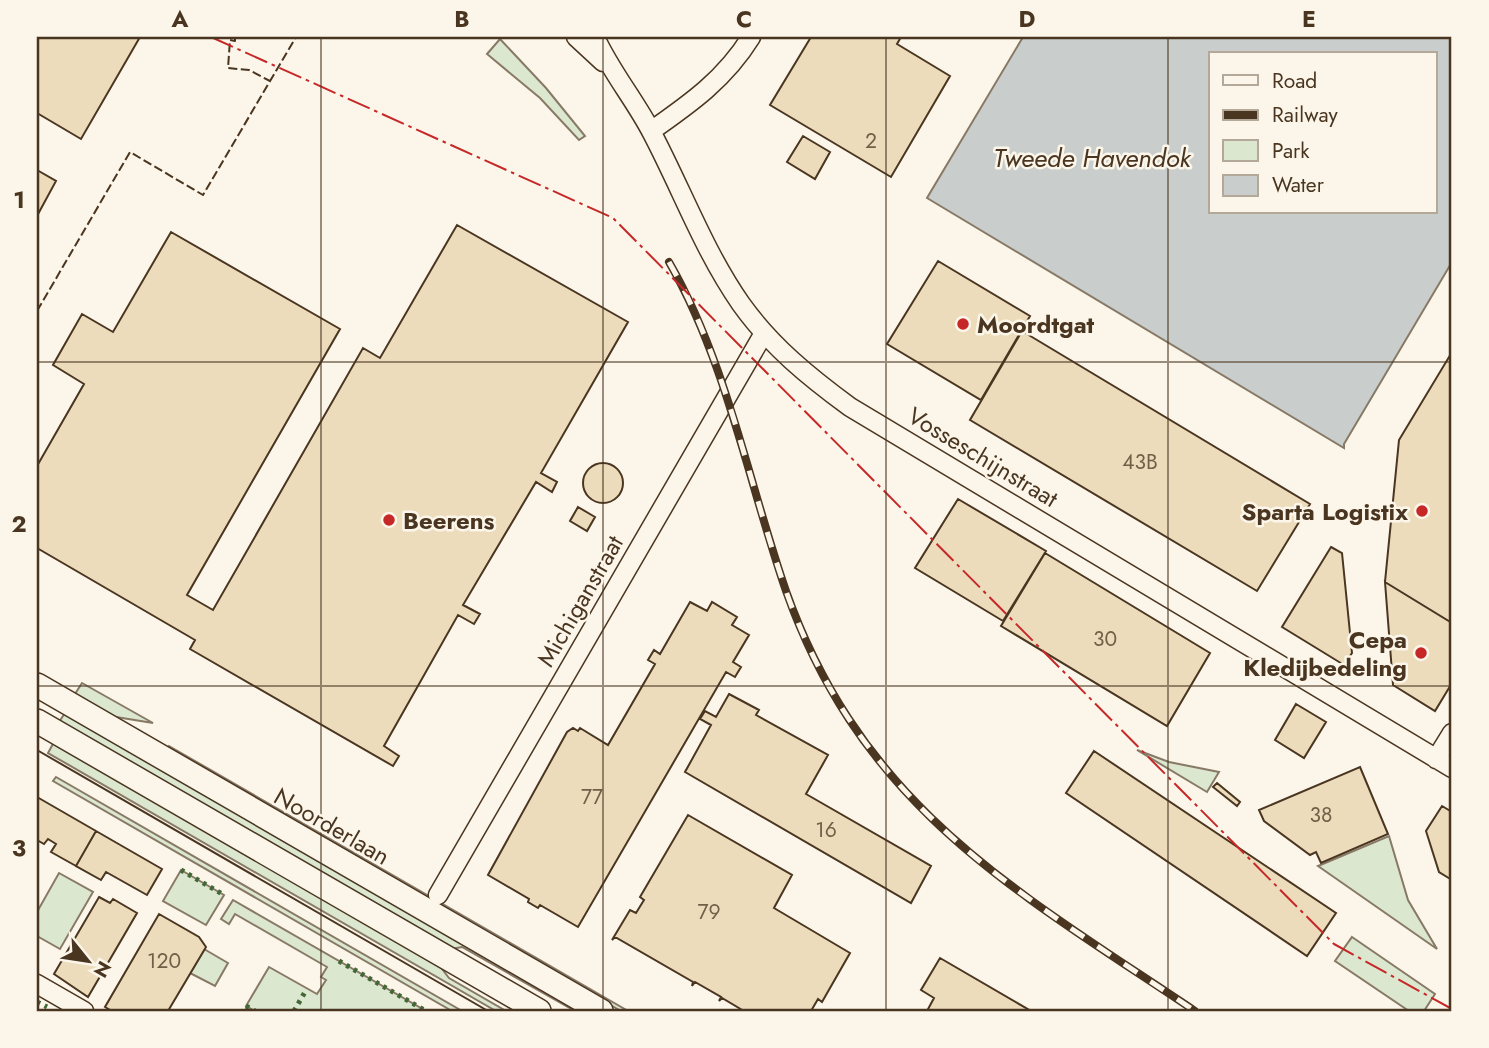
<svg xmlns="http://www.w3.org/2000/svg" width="1489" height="1048" font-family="Jost,sans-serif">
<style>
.green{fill:#dce7d0;stroke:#887966;stroke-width:2}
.water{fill:#c9cecd;stroke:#887966;stroke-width:2;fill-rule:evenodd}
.building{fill:#ecdcbc;stroke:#4a3520;stroke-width:2}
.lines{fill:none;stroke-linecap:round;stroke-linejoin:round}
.minor-casing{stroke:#4a3520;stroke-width:21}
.major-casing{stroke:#4a3520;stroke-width:26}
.minor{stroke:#fbf6e9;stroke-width:18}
.major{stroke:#fbf6e9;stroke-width:23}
.tram{stroke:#4a3520;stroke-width:2}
.rail-casing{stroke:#4a3520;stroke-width:8}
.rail{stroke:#fbf6e9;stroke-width:5;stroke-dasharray:16;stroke-linecap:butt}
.hedge{stroke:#436837;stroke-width:5;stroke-dasharray:3.5 5;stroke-linecap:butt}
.fence{stroke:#4a3520;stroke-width:2;stroke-dasharray:9 3.5;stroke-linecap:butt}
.power{stroke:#c62828;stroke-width:2;stroke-dasharray:24 5 3.5 5;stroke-linecap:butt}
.grid{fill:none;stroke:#4a3520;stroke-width:2;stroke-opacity:0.55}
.poi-dot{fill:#c62828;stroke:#fbf6e9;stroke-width:2.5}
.labels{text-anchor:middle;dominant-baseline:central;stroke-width:5;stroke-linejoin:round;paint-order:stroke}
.number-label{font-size:21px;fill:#725f47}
.poi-label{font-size:24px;font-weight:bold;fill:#4a3520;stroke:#fbf6e9;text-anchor:start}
.street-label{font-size:24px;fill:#4a3520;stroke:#fbf6e9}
.water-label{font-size:26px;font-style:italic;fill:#4a3520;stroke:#fbf6e9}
.neatline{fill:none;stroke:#4a3520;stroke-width:2.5}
.grid-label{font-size:23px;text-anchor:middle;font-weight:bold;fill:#4a3520}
</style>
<rect width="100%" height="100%" fill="#fbf6e9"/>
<!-- green -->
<path class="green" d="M500,39L546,88L585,136L579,140L540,98L487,54Z
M82,683L153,723L110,716L75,694Z
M65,713L583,1011H575L462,947L451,949L59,722Z
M54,742L439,965L449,978L506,1011H496L48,753Z
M169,746L628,1011H621L167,749Z
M1137,750L1169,762L1219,772L1207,792Z
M56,777L462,1011H452L53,781Z
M1389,836L1408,900L1437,949L1318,866Z
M181,870L224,895L206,925L163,901Z
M59,873L93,892L60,949L37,936V912Z
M233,900L426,1011H255L246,1006L269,967L317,994L326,980L321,977L327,967L235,914L229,924L221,919Z
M1352,937L1435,994L1424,1011H1409L1335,961Z
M204,949L228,963L215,986L190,973Z"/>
<!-- water -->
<path class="water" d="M1023,37H1452V262L1344,444V448L927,198ZM1211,54H1435V212H1211Z"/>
<!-- building -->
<path class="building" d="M37,37H140L81,139L37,113Z
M811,37H901L897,44L950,76L891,177L770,105Z
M803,136L830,152L815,179L787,162Z
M37,170L56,181L37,216Z
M457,225L628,322L541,473L557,482L552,492L536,482L463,605L480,614L474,624L458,615L384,746L399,756L393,766L190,649L195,640L37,548V466L84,384L53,365L82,314L113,332L171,232L340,329L187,595L213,610L363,348L380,358Z
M938,261L1030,316L981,400L887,344Z
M1022,331L1310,504L1257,591L970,420Z
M1452,352V623L1385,582L1399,440Z
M583 483a20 20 0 1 1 40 0a20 20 0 1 1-40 0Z
M958,499L1046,551L1003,621L915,568Z
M578,507L595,517L587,531L570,521Z
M1331,547L1342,553L1352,653L1344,665L1282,627Z
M1045,553L1210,653L1167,726L1001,626Z
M1385,582L1452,623V683L1435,711L1393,685Z
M690,602L707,611L712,602L737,617L732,625L749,635L733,662L741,667L735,677L726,672L578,927L540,905L538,908L528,902L529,899L488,875L567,732L573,728L578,731L580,728L608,745L655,664L648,660L654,650L660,654Z
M729,694L759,710L756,715L828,755L806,794L931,866L911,903L685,772L711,725L700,719L705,711L716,717Z
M1296,704L1326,722L1304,758L1275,740Z
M1094,751L1336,913L1307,956L1066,793Z
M1360,767L1388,834L1321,863L1316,852L1310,855L1264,821L1259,810Z
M1217,783L1240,802L1237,806L1213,787Z
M37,797L96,831L76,866L51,852L56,844L48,839L44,844L37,840Z
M1442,806L1452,812V880L1439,872L1426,831Z
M688,815L792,875L774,908L850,953L822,1002L818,999L811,1011H744L722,998L719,1001L721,997L695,982L692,986L693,982L615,937L612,940L630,910L636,913L644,900L640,897Z
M96,831L162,869L147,895L106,872L101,880L76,866Z
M99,897L110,903L113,899L137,913L88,997L54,974Z
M159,914L199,937L206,947L168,1011H112L105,1007Z
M940,958L1031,1011H927L934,998L921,990Z"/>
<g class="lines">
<defs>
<path id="minor" d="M576,37L603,62
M595,37C611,72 635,100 652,133C682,190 704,251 741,304C771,346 809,377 850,407L1452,768
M651,131C691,103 725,79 751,37
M1436,759L1452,733
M438,895L764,333
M37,984L84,1011"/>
<path id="major" d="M37,685L601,1011
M37,721L539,1011"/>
</defs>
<!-- minor casing -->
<use href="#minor" class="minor-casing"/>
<!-- major casing -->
<use href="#major" class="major-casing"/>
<!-- minor -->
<use href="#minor" class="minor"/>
<!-- major -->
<use href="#major" class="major"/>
<!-- tram -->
<path class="tram" d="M37,750L488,1011"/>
<defs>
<path id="rail" d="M669,262C727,363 748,481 786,591C863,808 1015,890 1195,1011"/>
</defs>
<!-- rail casing -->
<use href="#rail" class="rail-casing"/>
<!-- rail -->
<use href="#rail" class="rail"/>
<!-- hedge -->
<path class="hedge" d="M181,870L224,895
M339,961L426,1011
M37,1002L47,1007
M246,1006L255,1011
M294,1011L305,992"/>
<!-- fence -->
<path class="fence" d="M235,37V41L230,40L228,68L249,70L270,81
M37,311L130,152L203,195L296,37"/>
<!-- power -->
<path class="power" d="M211,37L613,218L1334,944L1452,1009"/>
</g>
<!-- grid -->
<path class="grid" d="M321,37V1011M603,37V1011M886,37V1011M1168,37V1011M37,362H1452M37,686H1452"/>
<!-- markers -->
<g class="poi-dot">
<circle cx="963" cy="324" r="7"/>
<circle cx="1422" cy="511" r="7"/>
<circle cx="389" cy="520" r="7"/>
<circle cx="1421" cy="653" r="7"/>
</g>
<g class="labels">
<!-- number labels -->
<g class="number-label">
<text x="871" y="141">2</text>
<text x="1140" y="462">43B</text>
<text x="1105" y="639">30</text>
<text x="592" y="797">77</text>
<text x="1321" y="815">38</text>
<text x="826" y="830">16</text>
<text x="709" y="912">79</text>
<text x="164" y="961">120</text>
</g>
<!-- poi labels -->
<g class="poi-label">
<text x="977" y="324">Moordtgat</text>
<text x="1408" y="511" text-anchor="end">Sparta Logistix</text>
<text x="403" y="520">Beerens</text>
<text x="1407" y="639" text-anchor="end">Cepa<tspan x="1407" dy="28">Kledijbedeling</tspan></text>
</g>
<!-- street labels -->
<g class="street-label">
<text transform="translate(983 457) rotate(31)">Vosseschijnstraat</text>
<text transform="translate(580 601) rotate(-60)">Michiganstraat</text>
<text transform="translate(332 826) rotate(30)">Noorderlaan</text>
</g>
<!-- water labels -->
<g class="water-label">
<text x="1092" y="158">Tweede Havendok</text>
</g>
</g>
<!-- border -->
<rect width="1489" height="1048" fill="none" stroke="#fbf6e9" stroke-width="77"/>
<!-- legend -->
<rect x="1209" y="52" width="228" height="161" fill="#fbf6e9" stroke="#b4a999" stroke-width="2"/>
<rect x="1223" y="75" width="35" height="10" fill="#fbf6e9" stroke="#b4a999" stroke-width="2"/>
<text x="1272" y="88" font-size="21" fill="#4a3520">Road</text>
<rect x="1223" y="110" width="35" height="10" fill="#4a3520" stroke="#b4a999" stroke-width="2"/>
<text x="1272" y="122" font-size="21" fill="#4a3520">Railway</text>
<rect x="1223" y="140" width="35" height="21" fill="#dce7d0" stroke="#b4a999" stroke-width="2"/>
<text x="1272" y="158" font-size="21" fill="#4a3520">Park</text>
<rect x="1223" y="175" width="35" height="21" fill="#c9cecd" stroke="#b4a999" stroke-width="2"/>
<text x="1272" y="192" font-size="21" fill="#4a3520">Water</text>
<!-- north arrow -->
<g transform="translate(88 961) rotate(120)" stroke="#fbf6e9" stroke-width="5" paint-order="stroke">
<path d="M0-5L12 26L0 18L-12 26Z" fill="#4a3520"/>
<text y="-10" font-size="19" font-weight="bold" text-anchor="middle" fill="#4a3520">N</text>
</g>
<rect x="38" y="38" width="1412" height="972" class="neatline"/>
<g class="grid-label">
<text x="180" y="27">A</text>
<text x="462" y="27">B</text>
<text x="744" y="27">C</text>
<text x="1027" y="27">D</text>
<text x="1309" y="27">E</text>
<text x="19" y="208">1</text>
<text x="19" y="532">2</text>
<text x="19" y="856">3</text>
</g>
</svg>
